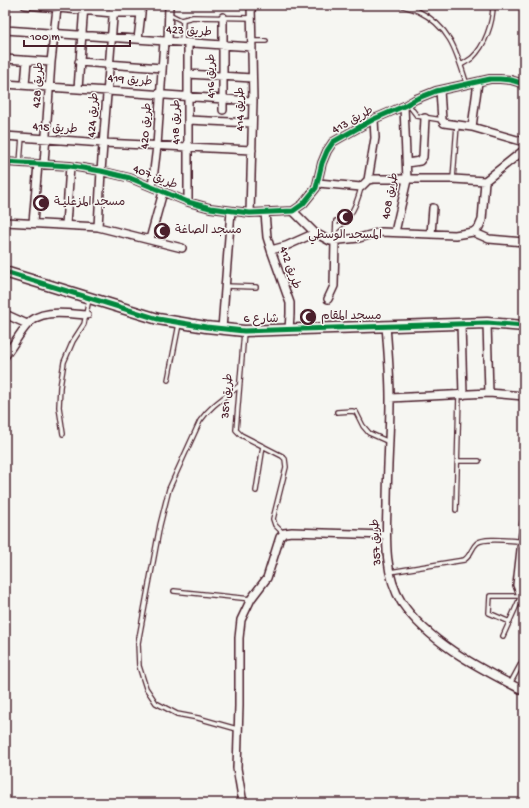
<svg xmlns="http://www.w3.org/2000/svg" width="529" height="808" font-family="'Gochi Hand','Playpen Sans Arabic',sans-serif">
<style>
.lines{fill:none;stroke-linecap:round;stroke-linejoin:round}
.lane-casing{stroke:#4a1f2b;stroke-width:6}
.street-casing{stroke:#4a1f2b;stroke-width:10}
.secondary-casing{stroke:#4a1f2b;stroke-width:13}
.lane{stroke:#f6f6f2;stroke-width:3.5}
.street{stroke:#f6f6f2;stroke-width:7}
.secondary{stroke:#f6f6f2;stroke-width:10}
.cycleway-casing{stroke:#f6f6f2;stroke-width:8}
.cycleway{stroke:#00873e;stroke-width:5}
.labels{text-anchor:middle;dominant-baseline:central;stroke-width:3;stroke-linejoin:round;paint-order:stroke}
.street-label{font-size:12px;fill:#4a1f2b;stroke:#f6f6f2}
.poi-label{font-size:12px;fill:#4a1f2b;stroke:#f6f6f2;text-anchor:start}
</style>
<rect width="100%" height="100%" fill="#f6f6f2"/>
<filter id="ink" filterUnits="userSpaceOnUse"><feTurbulence type="fractalNoise" baseFrequency=".025" numOctaves="2"/><feDisplacementMap in="SourceGraphic" scale="8" xChannelSelector="R" yChannelSelector="G"/><feConvolveMatrix kernelMatrix="1 2 1 2 8 2 1 2 1" color-interpolation-filters="sRGB"/></filter>
<g filter="url(#ink)">
<g class="lines">
<defs>
<path id="lane" d="M400,5C406,7 413,9 418,11C451,27 457,53 467,85
M169,14L181,20L193,17L251,18
M252,41H266
M182,42L183,20
M461,65C464,63 468,61 472,58C485,46 493,23 493,5
M408,104L417,116L442,120
M20,163L22,137
M453,179L457,125
M336,229C351,218 356,206 361,188
M335,241L336,221
M225,286L256,287
M244,332L236,430L241,435L282,456L285,459L286,467L273,519L275,525L283,533
M168,380L179,324
M337,412L352,411L356,412L363,426L369,433L389,442
M63,434L59,407L60,387L64,362L73,341L84,324L89,299
M458,461H479
M256,491L263,446
M456,510L459,395
M390,572L464,560C471,556 471,548 477,543C484,537 511,541 521,541
M174,591L251,599
M503,636L521,596H490L489,613L510,622
M510,684L524,658
M237,729L198,718L177,714L156,703L146,688L139,666L138,643L160,525L169,489L200,421C210,406 225,397 239,386"/>
<path id="street" d="M25,5L113,13H141
M5,23L6,5
M5,30L252,47
M138,39L142,5
M168,41L169,5
M5,59L51,62
M79,62L162,68
M188,74L252,78
M5,84L253,101
M25,85L27,61
M78,89L84,5
M440,90L442,120L444,123L472,127L524,142
M223,110V17
M188,120L252,123
M472,127L478,82
M5,136L103,143L252,150
M5,162L70,166L101,171L130,178L188,202L210,208L250,213L293,211L303,204L316,188L322,163L327,151L333,142L340,138L374,119L404,106L416,99L436,91L490,79H500L511,80L524,84
M407,163L420,161L423,157L425,118
M44,164L51,62L57,8
M368,180L375,138L374,119
M485,181L524,150
M318,183L361,187L368,180L373,179H453L485,181
M152,187L157,146L164,41
M188,202V43
M293,211L315,233L330,241L359,238L381,232L455,235L473,232L479,227L482,220L485,181
M250,213L253,101L251,5
M265,213L267,237L271,250L290,303V314L289,330
M5,222L98,227L182,248
M33,223L38,164
M66,225L70,166
M98,227L101,171L114,5
M395,232L407,180L404,106
M473,232L489,239L524,242
M431,234L433,208
M150,239L163,192
M271,250L286,246L315,233
M328,299L334,286L335,241
M5,314L27,324
M487,323L489,393
M461,324L463,395
M386,326C388,350 390,375 390,399C390,435 387,470 387,505C386,538 384,575 402,603C430,644 482,669 524,691
M222,329L231,211
M5,356C13,346 19,334 27,325C40,308 68,314 87,315
M390,398L489,393L524,396
M524,523L517,585L520,593L524,598
M243,803L237,768L239,706V638L241,620L251,599L267,578L280,537L284,533L292,532L386,535"/>
<path id="secondary" d="M5,272L158,319L206,327L244,331L487,323L524,326"/>
</defs>
<!-- lane casing -->
<use href="#lane" class="lane-casing"/>
<!-- street casing -->
<use href="#street" class="street-casing"/>
<!-- secondary casing -->
<use href="#secondary" class="secondary-casing"/>
<!-- lane -->
<use href="#lane" class="lane"/>
<!-- street -->
<use href="#street" class="street"/>
<!-- secondary -->
<use href="#secondary" class="secondary"/>
<defs>
<path id="cycleway" d="M5,162L70,166L101,171L130,178L188,202L210,208L250,213L293,211L303,204L316,188L322,163L327,151L333,142L340,138L374,119L404,106L416,99L436,91L490,79H500L511,80L524,84
M5,272L158,319L206,327L244,331L487,323L524,326"/>
</defs>
<!-- cycleway casing -->
<use href="#cycleway" class="cycleway-casing"/>
<!-- cycleway -->
<use href="#cycleway" class="cycleway"/>
</g>
</g>
<!-- icons -->
<defs>
<symbol id="mosque-disc" viewBox="-11 -11 22 22"><circle r="9.5" fill="#4a1f2b" stroke="#f6f6f2"/><path d="M3.5-4.9A6 6 0 1 0 3.5 4.9A5 5 0 1 1 3.5-4.9Z" fill="#fff"/></symbol>
</defs>
<g fill-rule="evenodd">
<use href="#mosque-disc" x="31" y="193" width="20" height="20"/>
<use href="#mosque-disc" x="335" y="207" width="20" height="20"/>
<use href="#mosque-disc" x="152" y="221" width="20" height="20"/>
<use href="#mosque-disc" x="298" y="307" width="20" height="20"/>
</g>
<g class="labels">
<!-- street labels -->
<g class="street-label">
<text transform="translate(189 32) rotate(4)">طريق 423</text>
<text transform="translate(212 76) rotate(-90)">طريق 416</text>
<text transform="translate(130 81) rotate(5)">طريق 419</text>
<text transform="translate(39 85) rotate(-86)">طريق 428</text>
<text transform="translate(241 109) rotate(-90)">طريق 414</text>
<text transform="translate(94 115) rotate(-86)">طريق 424</text>
<text transform="translate(353 121) rotate(-29)">طريق 413</text>
<text transform="translate(177 122) rotate(-90)">طريق 418</text>
<text transform="translate(147 126) rotate(-86)">طريق 420</text>
<text transform="translate(55 129) rotate(4)">طريق 415</text>
<text transform="translate(155 178) rotate(22)">طريق 407</text>
<text transform="translate(391 196) rotate(-79)">طريق 408</text>
<text transform="translate(289 268) rotate(71)">طريق 412</text>
<text x="261" y="320">شارع 6</text>
<text transform="translate(228 396) rotate(-85)">طريق 351</text>
<text transform="translate(377 542) rotate(-93)">طريق 357</text>
</g>
<!-- poi labels -->
<g class="poi-label">
<text x="54" y="203">مسجد المزعليـة</text>
<text x="175" y="231">مسجد الصاغة</text>
<text x="345" y="236" text-anchor="middle">المسجد الوسطي</text>
<text x="321" y="317">مسجد المقام</text>
</g>
</g>
<!-- margin -->
<rect width="529" height="808" fill="none" stroke="#f6f6f2" stroke-width="20"/>
<rect x="10" y="10" width="509" height="788" fill="none" stroke="#4a1f2b" stroke-width="1.5" filter="url(#ink)"/>
<!-- scale -->
<path d="M24 40v6h106v-6" fill="none" stroke="#4a1f2b" stroke-width="2"/>
<text x="30" y="40" font-size="12" fill="#4a1f2b" stroke="#f6f6f2" stroke-width="3" paint-order="stroke">100 m</text>
</svg>
